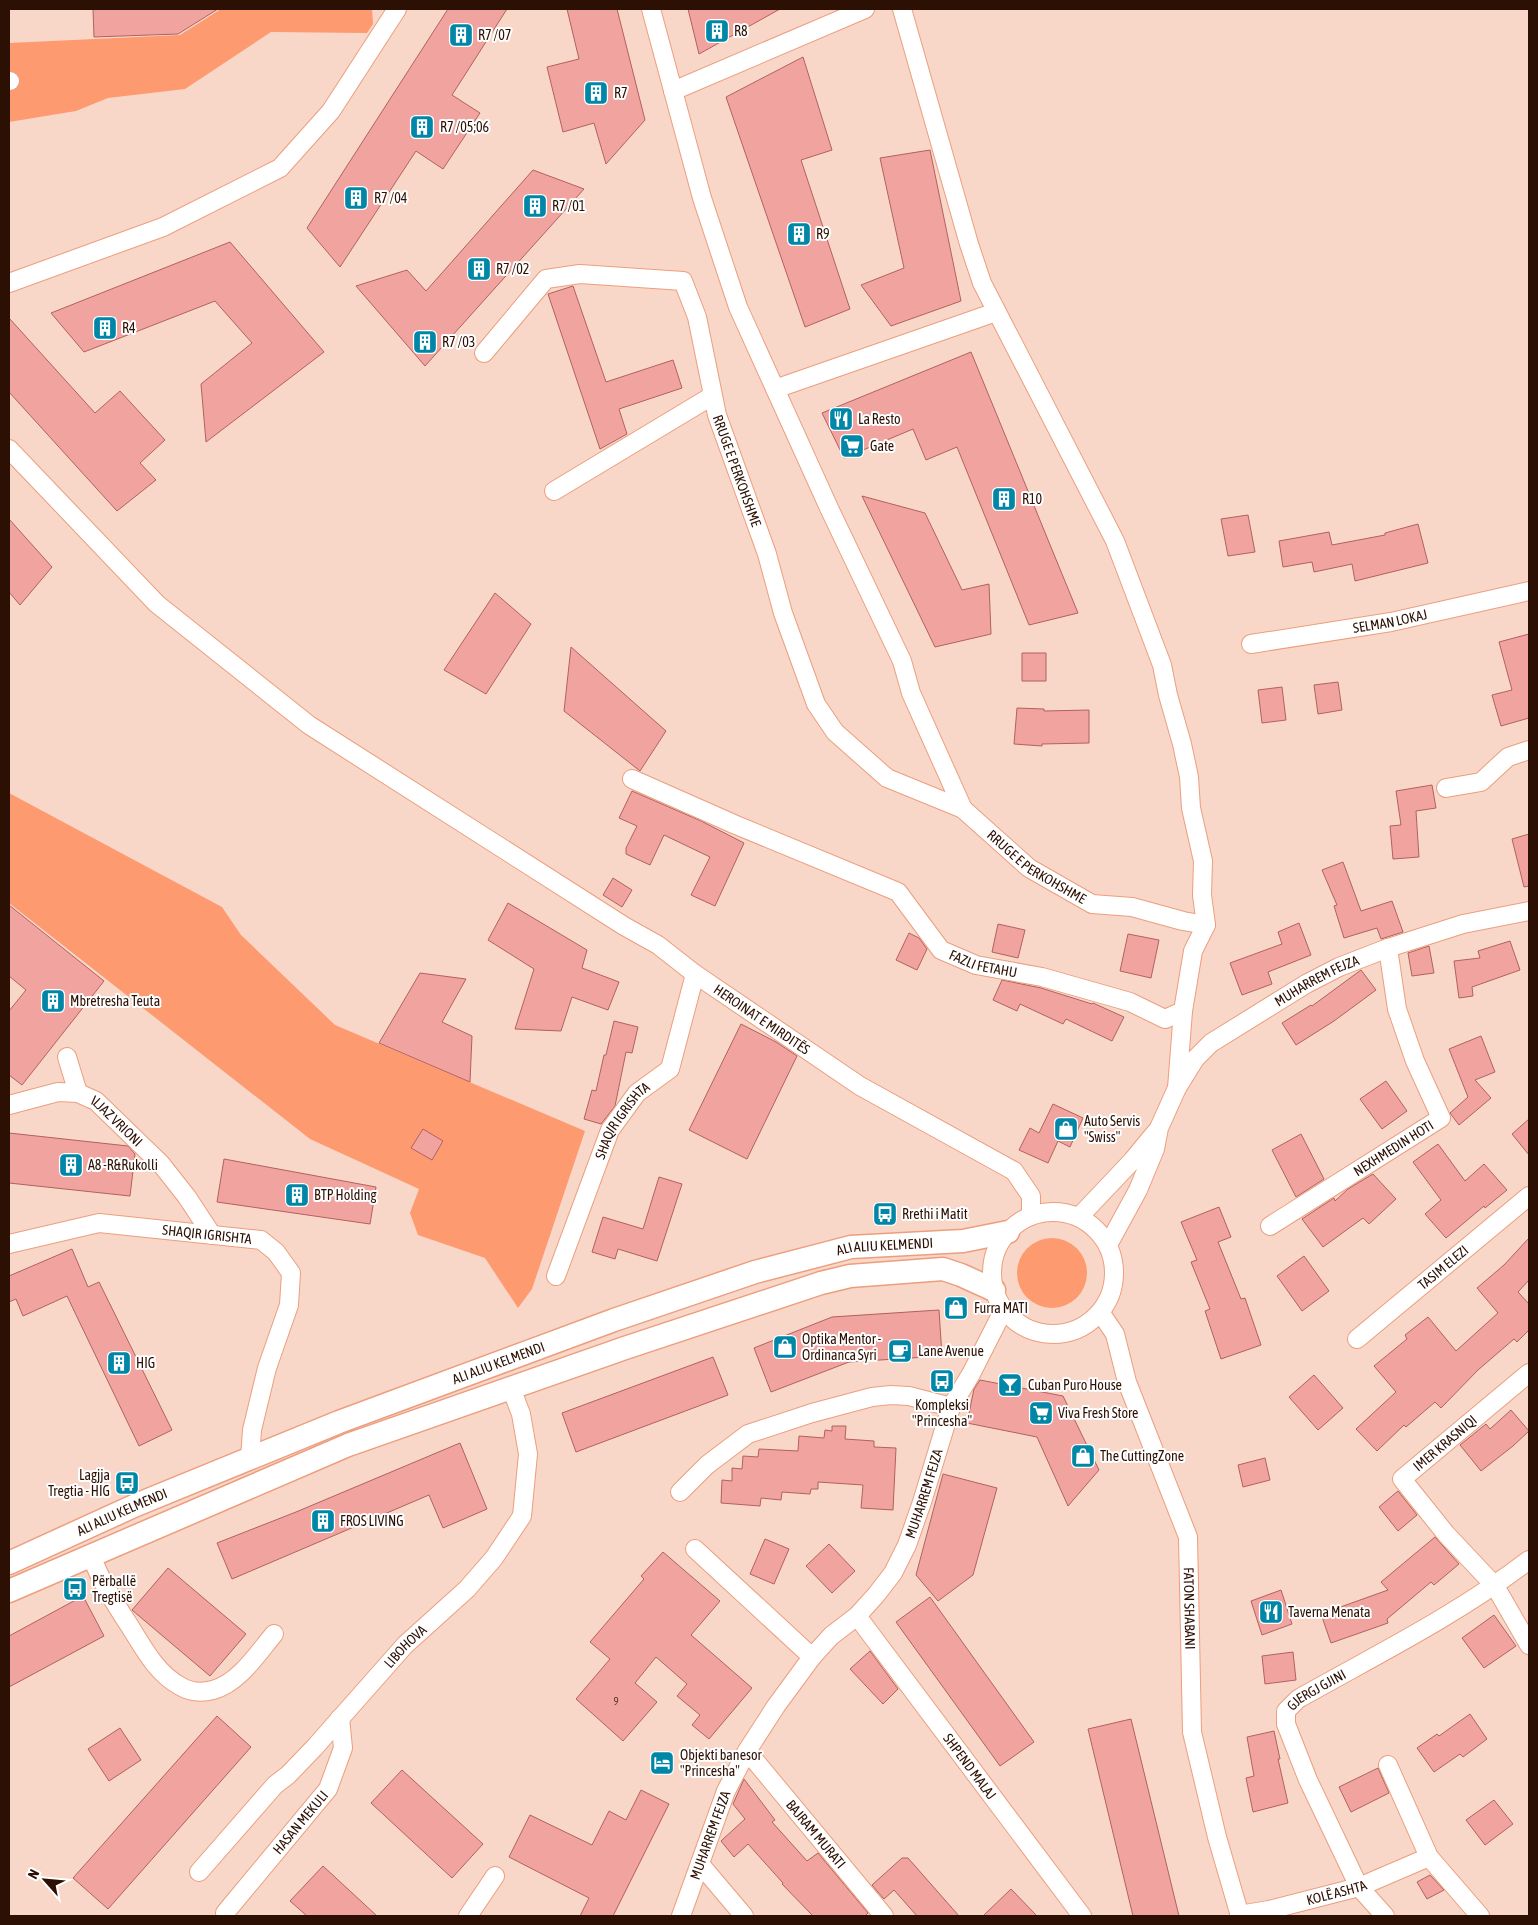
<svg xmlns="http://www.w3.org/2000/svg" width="1538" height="1925" font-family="'Asap Condensed',sans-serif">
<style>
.green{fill:#fe9a6f}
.building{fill:#f1a49f;stroke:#b2615d}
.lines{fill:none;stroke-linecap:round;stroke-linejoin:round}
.minor-casing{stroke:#ec9e7d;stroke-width:20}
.major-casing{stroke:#ec9e7d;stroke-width:25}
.minor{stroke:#fff;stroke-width:18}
.major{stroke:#fff;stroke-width:22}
.labels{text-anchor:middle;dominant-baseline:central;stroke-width:4;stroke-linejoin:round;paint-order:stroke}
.number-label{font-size:11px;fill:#5e352b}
.poi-label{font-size:14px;fill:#2d1004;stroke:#fff;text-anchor:start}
.street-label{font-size:14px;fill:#2d1004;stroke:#fff}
</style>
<rect width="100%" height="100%" fill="#f8d7c9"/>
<!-- green -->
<path class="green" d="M221,9H372L373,24L367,33L271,32L185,89L108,98L76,111L9,122V43L180,35Z
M9,793L222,907L241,935L335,1025L585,1131L532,1289L518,1308L485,1258L418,1235L410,1213L419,1189L310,1139L9,903Z
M1017 1273a35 35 0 1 1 70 0a35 35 0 1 1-70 0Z"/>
<!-- building -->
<path class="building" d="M93,9H218L178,34L94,37Z
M448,9H507L452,95L480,113L443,169L416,151L340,267L307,228Z
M567,9H617L645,120L606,164L594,123L563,132L547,67L579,59Z
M688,9H780L699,54Z
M803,57L832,150L801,160L850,309L805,327L726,97Z
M930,150L961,301L891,326L861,285L904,268L880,158Z
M533,170L584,189L425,366L356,286L407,270L426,291Z
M230,242L324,352L206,442L201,384L252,343L215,301L84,352L51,313Z
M573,286L606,382L673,360L682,388L619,409L627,434L600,449L548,294Z
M9,318L95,413L120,391L165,440L140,463L156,480L117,511L9,392Z
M971,352L1078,613L1029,625L957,447L926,460L913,429L844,458L822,413Z
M862,496L925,513L962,590L989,584L991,634L935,647Z
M1248,515L1255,552L1228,556L1221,519Z
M9,519L52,567L20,605L9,592Z
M1418,524L1428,563L1355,581L1352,564L1314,572L1312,562L1283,567L1279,541L1329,532L1332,545L1385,535V533Z
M495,593L531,624L486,694L444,670Z
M1529,634V718L1501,726L1492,695L1512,690L1499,642Z
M571,647L666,731L640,771L564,711Z
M1022,653H1046V681H1022Z
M1338,682L1342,710L1318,714L1314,685Z
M1282,687L1286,720L1262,723L1258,690Z
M1017,708L1044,709V711L1089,710V743L1042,744V746L1014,744Z
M1432,785L1436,808L1416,811L1419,857L1393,859L1390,826L1401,825L1396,791Z
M632,791L701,821L744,843L715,906L691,895L710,857L664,835L650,865L626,854V848L637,826L619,818Z
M1529,834V886L1524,887L1512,839Z
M1343,862L1361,911L1392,901L1403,932L1381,939L1377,928L1344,938L1334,906L1337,905L1322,870Z
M613,878L632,890L622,907L603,895Z
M508,903L587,950L582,968L619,982L608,1010L572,997L561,1031L515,1029L534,969L488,940Z
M9,905L104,981L22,1085L9,1075V1011L26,990L9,976Z
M1299,923L1311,955L1268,972L1272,984L1242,995L1230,963L1282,944L1278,932Z
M998,924L1025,930L1018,958L992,952Z
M909,933L919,938L927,949L917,970L896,960Z
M1128,934L1159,940L1151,978L1120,971Z
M1510,941L1520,970L1472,987L1473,996L1459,998L1454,961L1480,958L1478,951Z
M1429,946L1434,973L1412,976L1408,953Z
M1361,970L1376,990L1334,1021L1296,1045L1282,1023L1311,1005L1312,1006Z
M420,973L466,979L442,1022L472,1036L470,1082L379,1043Z
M1002,980L1041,988L1092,1004L1093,1003L1124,1017L1112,1041L1066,1019L1063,1024L1020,1004L1017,1011L993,1000Z
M614,1021L638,1027L632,1053L626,1052L615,1106L601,1124L584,1119L592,1090L596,1091L604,1055H606Z
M741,1024L776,1042L797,1056L747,1159L689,1130Z
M1481,1036L1495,1072L1475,1080L1491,1098L1459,1125L1450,1113L1468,1097L1449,1049Z
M1386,1081L1407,1111L1382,1129L1360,1099Z
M1053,1104L1083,1118L1070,1147L1058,1141L1048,1163L1019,1150L1030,1128L1039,1133Z
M1529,1119V1155L1512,1134Z
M423,1129L443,1141L432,1160L411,1148Z
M9,1133L128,1146L135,1154L130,1196L9,1183Z
M1301,1134L1324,1179L1296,1197L1272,1150Z
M1438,1144L1465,1181L1484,1164L1507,1190L1485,1208L1484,1206L1446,1238L1425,1214L1441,1200L1413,1162Z
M224,1159L376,1187L370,1224L217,1202Z
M1373,1174L1396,1199L1369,1224L1363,1218L1323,1247L1302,1219L1334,1198L1335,1201L1348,1189Z
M659,1177L682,1184L657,1261L618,1249L615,1259L592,1252L603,1217L643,1229Z
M1219,1207L1231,1237L1218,1242L1241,1299L1245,1298L1261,1345L1221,1359L1205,1311L1210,1309L1191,1262L1197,1260L1181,1222Z
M1529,1238V1280L1518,1292L1529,1304V1330L1517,1342L1514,1339L1478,1370L1441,1408L1435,1402L1406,1427L1404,1425L1377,1451L1356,1429L1396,1392L1374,1366L1407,1339L1405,1335L1428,1317L1456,1351L1498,1313L1477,1288L1504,1265Z
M72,1249L88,1287L99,1282L172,1430L139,1446L67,1296L23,1316L16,1299L9,1302V1276Z
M1304,1256L1329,1291L1302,1311L1277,1276Z
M939,1310L942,1356L849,1362L771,1392L754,1348L832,1317Z
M713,1357L728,1395L576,1452L562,1413Z
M1314,1375L1343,1408L1318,1430L1289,1397Z
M980,1380L1063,1396L1099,1470L1068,1506L1037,1437L967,1423L974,1389Z
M1511,1410L1529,1431L1513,1446L1481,1471L1460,1445L1486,1424L1490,1429Z
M832,1426H846L845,1439L874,1441V1447L896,1448L893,1510L861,1508L863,1485L818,1482V1489H811L810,1494L782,1492L781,1500L761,1498L760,1506L721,1503L722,1480L732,1481V1468L742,1469L743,1456L758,1457L759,1449L798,1451L799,1436L824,1438L825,1430L832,1431Z
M460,1443L487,1509L443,1528L429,1495L232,1579L217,1543L296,1512Z
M1265,1458L1270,1480L1243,1487L1238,1465Z
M943,1474L997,1488L973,1575L938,1601L916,1575Z
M1398,1491L1417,1515L1398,1531L1379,1507Z
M1435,1537L1459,1564L1434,1585L1431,1582L1387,1619L1388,1623L1331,1643L1321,1614L1388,1590L1381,1582Z
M765,1539L789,1549L774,1584L750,1574Z
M829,1544L855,1571L832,1593L806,1566Z
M663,1552L720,1601L691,1635L752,1688L709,1739L692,1725L700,1715L677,1696L687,1684L656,1657L635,1683L657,1702L623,1741L576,1699L610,1659L590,1642L644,1579L641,1576Z
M168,1568L246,1634L210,1676L132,1610Z
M1281,1590L1292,1624L1262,1635L1251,1601Z
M83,1596L104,1636L9,1687V1636Z
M930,1597L1034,1742L1000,1766L896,1622Z
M1494,1615L1516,1646L1484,1668L1462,1638Z
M870,1651L898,1689L883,1704L850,1669Z
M1293,1652L1296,1680L1265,1684L1262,1656Z
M1470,1714L1487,1739L1463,1757L1460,1754L1434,1772L1417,1748L1437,1734L1439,1736Z
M217,1716L251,1747L108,1909L73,1878Z
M1131,1719L1179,1916H1133L1088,1729Z
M120,1728L141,1760L109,1781L88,1749Z
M1274,1731L1280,1759H1278L1288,1803L1253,1812L1246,1778L1254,1776L1247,1737Z
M1378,1768L1389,1793L1351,1812L1339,1787Z
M402,1770L483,1844L452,1878L371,1803Z
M744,1779L775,1820L772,1822L807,1861L818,1853L868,1913L865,1916H813L782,1884L783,1883L748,1844L734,1857L721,1841L745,1819L733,1804Z
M641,1790L669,1804L613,1916H580L589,1898L509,1857L530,1815L592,1845L609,1811L626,1820Z
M1494,1800L1513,1824L1485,1845L1466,1820Z
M902,1858H908L959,1916H917L894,1890L884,1899L872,1885Z
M323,1866L377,1916H307L290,1901Z
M1430,1875L1444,1890L1427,1899L1417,1882Z
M1011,1889L1037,1916H983Z"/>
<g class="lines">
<defs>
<g id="minor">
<path d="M651,9L702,198L738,307L829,508L902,661L911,693L963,809"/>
<path d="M902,9L969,244L982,283L1115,541L1162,665L1168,695L1182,744L1189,777L1191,808L1203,861L1202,895L1206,925L1193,951L1183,1011"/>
<path d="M9,81H10"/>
<path d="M673,91L865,9"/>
<path d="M9,283L163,227L280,168L331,111L397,9"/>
<path id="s1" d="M484,353L546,279L580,274L683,281L697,317L717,415L767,554L783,613L816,704L835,732L887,778L963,809L1029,868L1092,904L1132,907L1183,921L1206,925"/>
<path d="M775,389L996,312"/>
<path id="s2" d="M9,449L157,604L309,725L624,926L658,945L695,974L860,1086L1014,1171L1031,1196V1216"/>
<path d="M554,491L712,396"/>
<path id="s3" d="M1251,644L1391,622L1529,591"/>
<path id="s4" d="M632,779L736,825L898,892L941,950L976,965L1042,977L1130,1002L1165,1019L1183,1011L1177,1088"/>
<path d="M1446,788L1481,782L1508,757L1529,750"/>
<path d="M67,1057L78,1093"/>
<path id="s5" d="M9,1105L58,1092L78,1093L96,1101L161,1164L187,1197L212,1235"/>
<circle cx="1053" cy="1273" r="61"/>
<path d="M1079,1217L1132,1161L1156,1132"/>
<path id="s6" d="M1270,1226L1441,1118L1415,1061L1397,1009L1388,948"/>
<path id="s7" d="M9,1244L99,1223L261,1240L276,1252L291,1273L289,1305L267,1368L252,1430L250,1459"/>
<path id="s8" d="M1108,1245L1138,1190L1155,1149L1159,1128L1177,1088L1195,1059L1211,1043L1306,984L1339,967L1388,948L1463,924L1529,911"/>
<path id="s9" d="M556,1276L610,1130L637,1093L670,1069L695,974"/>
<path id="s10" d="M1100,1312L1115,1334L1127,1382L1188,1537L1192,1732L1217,1837L1240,1916"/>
<path id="s11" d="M1357,1339L1529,1196"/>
<path d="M1529,1373L1402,1479L1446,1534L1495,1586L1529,1645"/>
<path d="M680,1492L707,1465L748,1434L812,1413L872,1397L891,1395L909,1396L951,1407"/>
<path d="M695,1549L812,1657"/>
<path d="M91,1555C100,1580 114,1602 129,1625C143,1647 156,1673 180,1686C190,1692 202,1693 213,1690C239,1683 258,1653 274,1634"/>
<path id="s12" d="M857,1616L1082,1916"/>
<path id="s13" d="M747,1751L884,1916"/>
<path d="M1388,1765L1429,1857L1480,1916"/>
<path d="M700,1864L744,1916"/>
<path id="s14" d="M199,1872L275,1785L288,1775L314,1748L405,1645L467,1589L494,1558L522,1516L528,1454L521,1414L511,1388"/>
<path id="s15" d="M225,1913L328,1789L343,1748L340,1718"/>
<path id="s16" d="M1239,1915L1269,1910L1359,1887L1429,1857"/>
<path d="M468,1916L495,1876"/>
<path id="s17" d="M681,1916L726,1791L747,1751L776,1706L812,1657L831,1636L857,1616L876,1595L893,1573L907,1545L922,1502L951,1407L971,1374L1004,1309"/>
<path id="s18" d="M1385,1916L1359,1887L1308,1780L1286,1724V1711L1298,1699C1376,1655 1457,1615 1529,1560"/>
</g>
<g id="major">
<path id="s19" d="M9,1563L136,1505L339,1422L614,1320L755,1272L851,1247L963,1241L1008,1232"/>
<path d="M9,1591L348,1445L625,1348L821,1283L850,1276L943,1269L961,1275L994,1290"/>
</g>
</defs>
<!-- minor casing -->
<use href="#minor" class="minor-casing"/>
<!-- major casing -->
<use href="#major" class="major-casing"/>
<!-- minor -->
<use href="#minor" class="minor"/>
<!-- major -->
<use href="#major" class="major"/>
</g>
<!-- icons -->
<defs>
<symbol id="building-square" viewBox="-11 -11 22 22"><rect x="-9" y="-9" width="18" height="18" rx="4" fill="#0086a7" stroke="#fff"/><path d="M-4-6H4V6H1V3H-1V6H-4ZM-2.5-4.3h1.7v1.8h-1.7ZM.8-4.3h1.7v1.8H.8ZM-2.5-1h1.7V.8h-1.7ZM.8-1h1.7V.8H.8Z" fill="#fff"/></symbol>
<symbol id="restaurant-square" viewBox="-11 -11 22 22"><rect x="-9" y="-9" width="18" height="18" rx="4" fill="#0086a7" stroke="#fff"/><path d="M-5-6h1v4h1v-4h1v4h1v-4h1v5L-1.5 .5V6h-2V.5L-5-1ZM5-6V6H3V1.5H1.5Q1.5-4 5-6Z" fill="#fff"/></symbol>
<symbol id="supermarket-square" viewBox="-11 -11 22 22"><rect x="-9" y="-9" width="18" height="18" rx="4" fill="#0086a7" stroke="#fff"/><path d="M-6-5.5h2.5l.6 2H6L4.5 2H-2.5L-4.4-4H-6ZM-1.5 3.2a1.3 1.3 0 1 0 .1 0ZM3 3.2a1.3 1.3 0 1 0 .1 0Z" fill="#fff"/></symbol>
<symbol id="shop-square" viewBox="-11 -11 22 22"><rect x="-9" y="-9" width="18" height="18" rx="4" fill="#0086a7" stroke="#fff"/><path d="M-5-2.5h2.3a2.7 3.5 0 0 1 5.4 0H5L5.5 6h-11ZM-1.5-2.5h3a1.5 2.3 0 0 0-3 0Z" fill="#fff"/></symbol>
<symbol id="bus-square" viewBox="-11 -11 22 22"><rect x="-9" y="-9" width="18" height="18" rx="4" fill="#0086a7" stroke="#fff"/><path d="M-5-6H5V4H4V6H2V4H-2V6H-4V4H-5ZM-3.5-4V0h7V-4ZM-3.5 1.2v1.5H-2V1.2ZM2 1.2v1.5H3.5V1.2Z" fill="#fff"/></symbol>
<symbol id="cafe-square" viewBox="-11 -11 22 22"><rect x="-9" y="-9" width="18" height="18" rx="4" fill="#0086a7" stroke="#fff"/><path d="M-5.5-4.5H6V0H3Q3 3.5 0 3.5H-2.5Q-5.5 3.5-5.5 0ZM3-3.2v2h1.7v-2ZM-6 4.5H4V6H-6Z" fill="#fff"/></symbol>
<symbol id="bar-square" viewBox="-11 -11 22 22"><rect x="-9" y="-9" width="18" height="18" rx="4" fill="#0086a7" stroke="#fff"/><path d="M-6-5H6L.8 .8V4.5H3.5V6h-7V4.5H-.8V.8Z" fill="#fff"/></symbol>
<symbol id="hotel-square" viewBox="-11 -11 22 22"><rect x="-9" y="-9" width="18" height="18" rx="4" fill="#0086a7" stroke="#fff"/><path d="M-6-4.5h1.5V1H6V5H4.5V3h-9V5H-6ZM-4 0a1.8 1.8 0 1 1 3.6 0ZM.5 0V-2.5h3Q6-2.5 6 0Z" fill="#fff"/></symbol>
</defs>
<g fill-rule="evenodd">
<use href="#building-square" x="703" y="17" width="28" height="28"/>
<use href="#building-square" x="447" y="21" width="28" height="28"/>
<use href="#building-square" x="582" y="79" width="28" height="28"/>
<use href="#building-square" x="408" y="113" width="28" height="28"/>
<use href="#building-square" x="342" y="184" width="28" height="28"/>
<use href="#building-square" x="521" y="192" width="28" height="28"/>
<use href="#building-square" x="785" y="220" width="28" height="28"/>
<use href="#building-square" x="465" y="255" width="28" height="28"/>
<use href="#building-square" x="91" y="314" width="28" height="28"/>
<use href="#building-square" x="411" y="328" width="28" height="28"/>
<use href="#restaurant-square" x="827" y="405" width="28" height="28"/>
<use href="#supermarket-square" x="838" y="432" width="28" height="28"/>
<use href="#building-square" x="990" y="485" width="28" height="28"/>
<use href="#building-square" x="39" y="987" width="28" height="28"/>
<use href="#shop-square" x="1052" y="1115" width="28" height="28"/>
<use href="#building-square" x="57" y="1151" width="28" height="28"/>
<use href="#building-square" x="283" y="1181" width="28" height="28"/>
<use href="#bus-square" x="871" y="1200" width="28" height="28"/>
<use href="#shop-square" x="942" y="1294" width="28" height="28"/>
<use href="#shop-square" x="771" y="1333" width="28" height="28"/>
<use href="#cafe-square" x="886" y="1337" width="28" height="28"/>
<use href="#building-square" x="105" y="1349" width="28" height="28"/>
<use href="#bus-square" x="928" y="1367" width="28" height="28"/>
<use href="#bar-square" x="996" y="1371" width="28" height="28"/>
<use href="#supermarket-square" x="1027" y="1399" width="28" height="28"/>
<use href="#shop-square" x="1069" y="1442" width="28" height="28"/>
<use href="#bus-square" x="113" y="1469" width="28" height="28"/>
<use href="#building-square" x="309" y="1507" width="28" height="28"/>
<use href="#bus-square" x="61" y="1575" width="28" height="28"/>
<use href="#restaurant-square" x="1257" y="1598" width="28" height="28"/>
<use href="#hotel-square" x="648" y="1749" width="28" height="28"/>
</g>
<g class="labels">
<!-- number labels -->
<g class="number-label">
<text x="616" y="1701">9</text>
</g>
<!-- poi labels -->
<g class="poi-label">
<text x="734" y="31">R8</text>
<text x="478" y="35">R7 /07</text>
<text x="614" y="93">R7</text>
<text x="440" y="127">R7 /05;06</text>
<text x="374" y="198">R7 /04</text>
<text x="552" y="206">R7 /01</text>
<text x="816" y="234">R9</text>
<text x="496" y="269">R7 /02</text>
<text x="122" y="328">R4</text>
<text x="442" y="342">R7 /03</text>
<text x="858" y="419">La Resto</text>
<text x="870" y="446">Gate</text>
<text x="1022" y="499">R10</text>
<text x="70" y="1001">Mbretresha Teuta</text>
<text x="1084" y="1121">Auto Servis<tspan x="1084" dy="16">"Swiss"</tspan></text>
<text x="88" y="1165">A8 -R&amp;Rukolli</text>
<text x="314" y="1195">BTP Holding</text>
<text x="902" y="1214">Rrethi i Matit</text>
<text x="974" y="1308">Furra MATI</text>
<text x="802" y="1339">Optika Mentor -<tspan x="802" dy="16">Ordinanca Syri</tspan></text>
<text x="918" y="1351">Lane Avenue</text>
<text x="136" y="1363">HIG</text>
<text x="1028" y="1385">Cuban Puro House</text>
<text x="942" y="1405" text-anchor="middle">Kompleksi<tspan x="942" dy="16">"Princesha"</tspan></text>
<text x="1058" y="1413">Viva Fresh Store</text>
<text x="1100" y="1456">The CuttingZone</text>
<text x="110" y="1475" text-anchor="end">Lagjja<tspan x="110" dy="16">Tregtia - HIG</tspan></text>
<text x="340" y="1521">FROS LIVING</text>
<text x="92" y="1581">Përballë<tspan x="92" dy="16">Tregtisë</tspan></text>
<text x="1288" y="1612">Taverna Menata</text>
<text x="680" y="1755">Objekti banesor<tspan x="680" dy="16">"Princesha"</tspan></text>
</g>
<!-- street labels -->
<g class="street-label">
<text stroke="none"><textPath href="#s1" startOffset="432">RRUGE E PERKOHSHME</textPath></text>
<text stroke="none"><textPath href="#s3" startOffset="141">SELMAN LOKAJ</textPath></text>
<text stroke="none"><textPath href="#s1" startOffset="958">RRUGE E PERKOHSHME</textPath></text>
<text stroke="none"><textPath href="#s4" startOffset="406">FAZLI FETAHU</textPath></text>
<text stroke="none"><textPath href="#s8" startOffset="352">MUHARREM FEJZA</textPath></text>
<text stroke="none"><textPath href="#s2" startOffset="949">HEROINAT E MIRDITËS</textPath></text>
<text stroke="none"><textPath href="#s5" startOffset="119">ILJAZ VRIONI</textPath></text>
<text stroke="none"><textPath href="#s9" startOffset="170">SHAQIR IGRISHTA</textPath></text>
<text stroke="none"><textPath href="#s6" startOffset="146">NEXHMEDIN HOTI</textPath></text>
<text stroke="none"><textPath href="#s7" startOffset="201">SHAQIR IGRISHTA</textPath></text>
<text stroke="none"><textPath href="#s19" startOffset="934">ALI ALIU KELMENDI</textPath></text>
<text stroke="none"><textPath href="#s11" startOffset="112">TASIM ELEZI</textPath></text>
<text stroke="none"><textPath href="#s19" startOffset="529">ALI ALIU KELMENDI</textPath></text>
<text transform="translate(1445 1443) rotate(-40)">IMER KRASNIQI</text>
<text stroke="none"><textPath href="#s17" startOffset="495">MUHARREM FEJZA</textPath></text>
<text stroke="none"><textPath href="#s19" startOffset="124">ALI ALIU KELMENDI</textPath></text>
<text stroke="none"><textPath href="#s10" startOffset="314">FATON SHABANI</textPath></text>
<text stroke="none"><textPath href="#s14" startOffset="306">LIBOHOVA</textPath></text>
<text stroke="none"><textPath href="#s18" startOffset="268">GJERGJ GJINI</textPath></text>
<text stroke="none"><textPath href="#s12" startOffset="188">SHPEND MALAJ</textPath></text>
<text stroke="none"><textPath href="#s15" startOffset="118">HASAN MEKULI</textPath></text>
<text stroke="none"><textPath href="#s13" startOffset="108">BAJRAM MURATI</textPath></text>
<text stroke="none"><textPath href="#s17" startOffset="86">MUHARREM FEJZA</textPath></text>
<text stroke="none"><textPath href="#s16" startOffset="100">KOLË ASHTA</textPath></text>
</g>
</g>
<!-- border -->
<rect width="1538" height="1925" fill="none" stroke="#2d1004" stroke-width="20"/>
<!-- north arrow -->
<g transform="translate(45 1880) rotate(297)" stroke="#ffffff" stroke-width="4" paint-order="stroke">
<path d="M0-4L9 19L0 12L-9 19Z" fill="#2d1004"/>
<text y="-8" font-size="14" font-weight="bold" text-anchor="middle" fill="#2d1004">N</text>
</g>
</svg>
